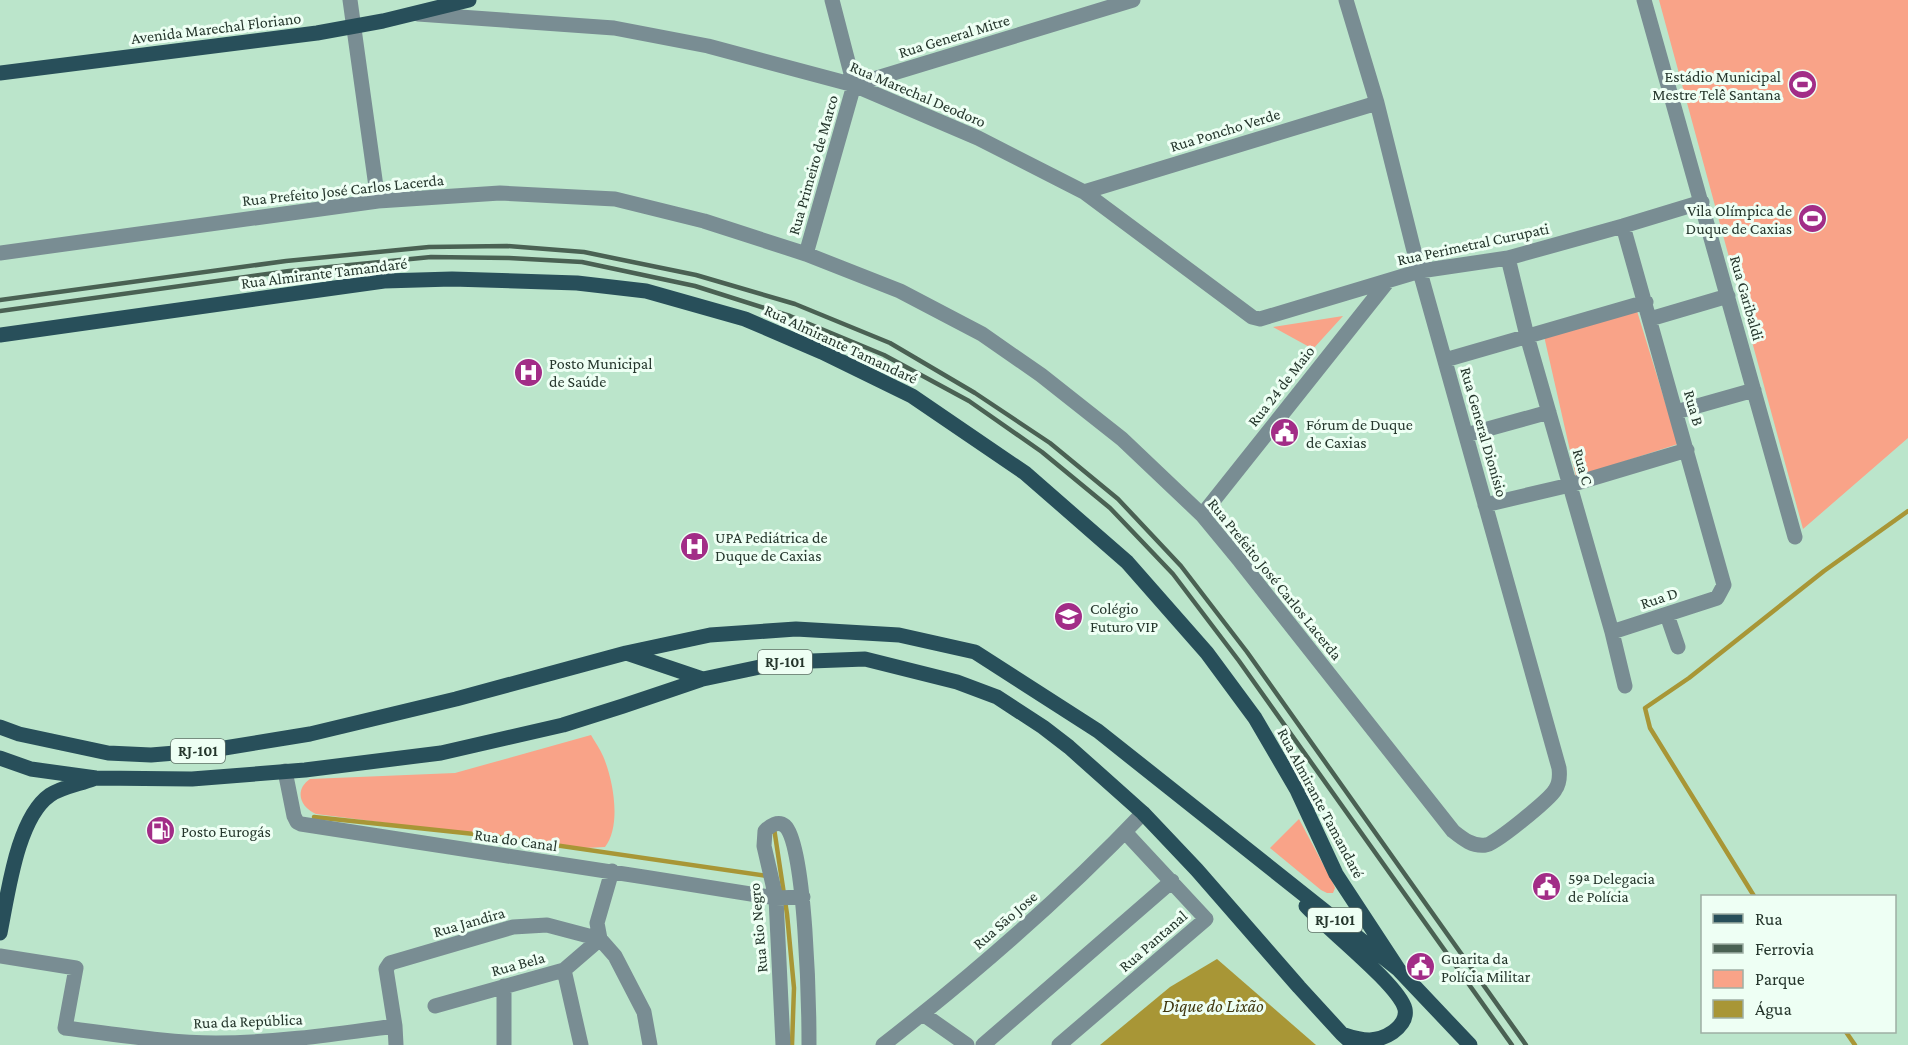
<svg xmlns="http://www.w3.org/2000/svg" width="1908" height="1045" font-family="'Crimson Pro',serif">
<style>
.green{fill:#f9a388}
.water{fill:#a89636}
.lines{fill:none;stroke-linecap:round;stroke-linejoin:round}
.stream{stroke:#a89636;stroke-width:4.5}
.minor{stroke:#798d93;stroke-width:15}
.major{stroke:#284f5a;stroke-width:15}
.rail{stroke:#4a6153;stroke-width:4.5}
.labels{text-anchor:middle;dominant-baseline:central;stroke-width:6;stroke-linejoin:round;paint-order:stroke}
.shield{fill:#eefff4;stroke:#617268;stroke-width:1.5}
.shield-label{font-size:15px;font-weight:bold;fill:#25362c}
.street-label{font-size:16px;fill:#25362c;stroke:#eefff4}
.poi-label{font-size:16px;fill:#25362c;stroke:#eefff4;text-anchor:start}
.water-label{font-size:18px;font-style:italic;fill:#3f370f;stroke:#eefff4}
</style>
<rect width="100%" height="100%" fill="#bbe5cb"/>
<!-- green -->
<path class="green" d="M1659,0H1908V438L1803,529Z
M1637,311L1678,444L1576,477L1544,336Z
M1343,316L1313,349L1273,327Z
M591,735C595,742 600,749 603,756C613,779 622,825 605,847L584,848L316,814C300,807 294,790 310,779L455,773Z
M1299,819L1333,883L1335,888L1333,893H1327L1321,890L1270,848Z"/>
<!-- water -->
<path class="water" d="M1217,959L1316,1045H1100L1170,987Z"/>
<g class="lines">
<!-- stream -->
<path class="stream" d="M314,817L493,836L767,876
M774,828L787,914L794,988L792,1045
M1754,896L1650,728L1645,708L1689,678L1824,571L1908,511
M1846,1032L1855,1045"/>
<!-- minor -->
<path class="minor" d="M350,0L378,201
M1644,0L1795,537
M418,14L614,28L708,46L854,85L978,138L1084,192L1252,317L1260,319L1420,271L1508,258L1623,226L1702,202
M854,85L1133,0
M1084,192L1377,103
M0,253L378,201L500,193L615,199L704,221L806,254L900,291L982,334L1041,375L1122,439L1202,515L1240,561L1453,831C1463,839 1473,847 1486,845C1494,845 1550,799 1555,790C1560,783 1560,776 1559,768L1413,247L1377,103L1346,0
M806,254L854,85L832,0
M1508,258L1527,336L1612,632L1625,686
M1650,319L1728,296
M1445,360L1646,302
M1676,412L1754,390
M1466,435L1549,412
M1485,505L1570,485L1687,450
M1202,515L1388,281
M1667,615L1678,647
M1612,632L1717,598L1724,585L1623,226
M285,771L294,816L297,822L301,824C460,850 618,872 776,898L803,897
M612,871L597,923L600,939L615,956L644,1012L650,1045
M0,956L76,968L65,1028C115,1034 166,1043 216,1043C276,1043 336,1034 395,1026
M564,970L581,1045
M435,1006L564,970L600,939
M923,1014L967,1045
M396,1045L395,1026L386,969L390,963L513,927L547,925L600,939
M504,1045V986
M783,1045L776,898L764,846L765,831C770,826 778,820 785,826C806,845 809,1011 809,1045
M883,1045C975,973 1063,897 1143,813
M983,1045L1172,881
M1059,1045L1206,919L1125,832"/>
<!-- major -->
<path class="major" d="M0,73L317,33L383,21L469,0
M0,335L384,281L452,279L577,283L646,291L745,319L822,352L912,396L1025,473L1127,562L1207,653L1255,718L1297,790L1336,874L1399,970
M626,653L703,679
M0,727L19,734L108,753L151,755L212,750L310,734L456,699L626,653L710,635L796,629L899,635L975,652L1098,731L1399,970L1470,1045
M0,758L31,769L96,778L192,779L305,770L441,753L563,725L623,706L703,679L784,662L865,659L957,682L997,697L1043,727L1069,747L1143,813L1197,870L1299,987L1342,1034L1354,1045
M1306,906C1326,928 1399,985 1405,1009C1407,1019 1401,1026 1393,1032C1377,1043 1363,1041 1345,1035
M0,933C8,894 17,818 50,795C62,787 80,784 93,779"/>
<!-- rail -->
<path class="rail" d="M0,300L286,261L429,247L507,246L584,252L696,275L795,304L890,343L975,393L1050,443L1118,499L1181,566L1247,652L1526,1045
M0,311L289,271L431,257L509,258L582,262L695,286L790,316L884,355L969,401L1042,452L1110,508L1173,574L1239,661L1512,1045"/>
</g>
<!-- icons -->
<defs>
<symbol id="stadium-disc" viewBox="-11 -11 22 22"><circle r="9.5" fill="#a22d87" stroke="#eefff4"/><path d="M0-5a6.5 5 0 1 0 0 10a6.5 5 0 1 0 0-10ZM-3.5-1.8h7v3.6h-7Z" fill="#fff"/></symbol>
<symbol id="hospital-disc" viewBox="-11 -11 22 22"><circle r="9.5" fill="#a22d87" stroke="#eefff4"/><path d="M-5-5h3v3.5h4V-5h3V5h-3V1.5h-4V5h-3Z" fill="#fff"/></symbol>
<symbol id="civic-disc" viewBox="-11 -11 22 22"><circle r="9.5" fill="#a22d87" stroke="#eefff4"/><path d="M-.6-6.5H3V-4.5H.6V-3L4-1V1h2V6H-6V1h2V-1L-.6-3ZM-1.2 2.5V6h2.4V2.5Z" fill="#fff"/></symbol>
<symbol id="school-disc" viewBox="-11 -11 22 22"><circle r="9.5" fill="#a22d87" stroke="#eefff4"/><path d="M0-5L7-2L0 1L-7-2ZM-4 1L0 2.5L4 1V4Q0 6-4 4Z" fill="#fff"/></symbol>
<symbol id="fuel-disc" viewBox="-11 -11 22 22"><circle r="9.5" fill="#a22d87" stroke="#eefff4"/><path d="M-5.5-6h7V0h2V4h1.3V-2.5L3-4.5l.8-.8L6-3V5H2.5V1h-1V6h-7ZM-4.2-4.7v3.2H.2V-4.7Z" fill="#fff"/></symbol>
</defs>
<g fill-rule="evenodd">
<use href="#stadium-disc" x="1786" y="68" width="33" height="33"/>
<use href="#stadium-disc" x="1796" y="202" width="33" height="33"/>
<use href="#hospital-disc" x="512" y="356" width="33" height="33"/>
<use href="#civic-disc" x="1268" y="416" width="33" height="33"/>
<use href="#hospital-disc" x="678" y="530" width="33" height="33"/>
<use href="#school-disc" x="1052" y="600" width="33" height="33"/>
<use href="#fuel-disc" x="144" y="814" width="33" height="33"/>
<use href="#civic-disc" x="1530" y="870" width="33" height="33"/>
<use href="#civic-disc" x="1404" y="950" width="33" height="33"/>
</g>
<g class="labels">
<!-- shield labels -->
<g class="shield">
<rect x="758" y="650" width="54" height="24" rx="4.5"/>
<rect x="171" y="739" width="54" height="24" rx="4.5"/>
<rect x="1308" y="908" width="54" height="24" rx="4.5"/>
</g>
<g class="shield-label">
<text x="785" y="662">RJ-101</text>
<text x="198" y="751">RJ-101</text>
<text x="1335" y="920">RJ-101</text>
</g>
<!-- street labels -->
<g class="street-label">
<text transform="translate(216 28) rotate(-7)">Avenida Marechal Floriano</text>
<text transform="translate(954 36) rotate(-17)">Rua General Mitre</text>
<text transform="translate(918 94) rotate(23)">Rua Marechal Deodoro</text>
<text transform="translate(1225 130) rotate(-17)">Rua Poncho Verde</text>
<text transform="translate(813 165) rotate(-74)">Rua Primeiro de Marco</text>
<text transform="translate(343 190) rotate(-6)">Rua Prefeito José Carlos Lacerda</text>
<text transform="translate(1473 244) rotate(-12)">Rua Perimetral Curupati</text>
<text transform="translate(324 273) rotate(-7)">Rua Almirante Tamandaré</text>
<text transform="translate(1747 298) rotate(74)">Rua Garibaldi</text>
<text transform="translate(841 344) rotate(25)">Rua Almirante Tamandaré</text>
<text transform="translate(1281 386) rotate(-52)">Rua 24 de Maio</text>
<text transform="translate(1694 408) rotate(74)">Rua B</text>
<text transform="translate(1484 432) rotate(74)">Rua General Dionísio</text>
<text transform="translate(1583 467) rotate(74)">Rua C</text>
<text transform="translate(1275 579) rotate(51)">Rua Prefeito José Carlos Lacerda</text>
<text transform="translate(1659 598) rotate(-18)">Rua D</text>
<text transform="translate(1321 803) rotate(62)">Rua Almirante Tamandaré</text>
<text transform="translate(516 840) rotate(8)">Rua do Canal</text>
<text transform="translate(1005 920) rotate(-41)">Rua Sāo Jose</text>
<text transform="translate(469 922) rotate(-16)">Rua Jandira</text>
<text transform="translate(758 928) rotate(-95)">Rua Rio Negro</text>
<text transform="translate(1153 941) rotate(-41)">Rua Pantanal</text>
<text transform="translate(518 964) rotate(-15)">Rua Bela</text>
<text transform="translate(248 1021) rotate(-2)">Rua da República</text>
</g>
<!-- poi labels -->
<g class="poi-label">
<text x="1781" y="76" text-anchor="end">Estádio Municipal<tspan x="1781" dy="18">Mestre Telê Santana</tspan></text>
<text x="1792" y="210" text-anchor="end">Vila Olímpica de<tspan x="1792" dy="18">Duque de Caxias</tspan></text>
<text x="549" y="363">Posto Municipal<tspan x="549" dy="18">de Saúde</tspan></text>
<text x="1306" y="424">Fórum de Duque<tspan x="1306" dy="18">de Caxias</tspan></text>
<text x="715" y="537">UPA Pediátrica de<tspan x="715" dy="18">Duque de Caxias</tspan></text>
<text x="1090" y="608">Colégio<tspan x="1090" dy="18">Futuro VIP</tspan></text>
<text x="181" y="831">Posto Eurogás</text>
<text x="1568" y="878">59ª Delegacia<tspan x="1568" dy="18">de Polícia</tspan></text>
<text x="1441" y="958">Guarita da<tspan x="1441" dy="18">Polícia Militar</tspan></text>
</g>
<!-- water labels -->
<g class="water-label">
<text x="1213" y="1006">Dique do Lixão</text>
</g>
</g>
<!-- legend -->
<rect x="1701" y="895" width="195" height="138" fill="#eefff4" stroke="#9eafa4" stroke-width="1.5"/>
<rect x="1713" y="914" width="30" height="9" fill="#284f5a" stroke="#9eafa4" stroke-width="1.5"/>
<text x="1755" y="925" font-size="18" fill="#25362c">Rua</text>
<rect x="1713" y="944" width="30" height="9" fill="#4a6153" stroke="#9eafa4" stroke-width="1.5"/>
<text x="1755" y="955" font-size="18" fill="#25362c">Ferrovia</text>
<rect x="1713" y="970" width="30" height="18" fill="#f9a388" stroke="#9eafa4" stroke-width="1.5"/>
<text x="1755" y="985" font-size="18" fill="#25362c">Parque</text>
<rect x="1713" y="1000" width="30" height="18" fill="#a89636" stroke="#9eafa4" stroke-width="1.5"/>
<text x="1755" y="1015" font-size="18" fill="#25362c">Água</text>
</svg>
